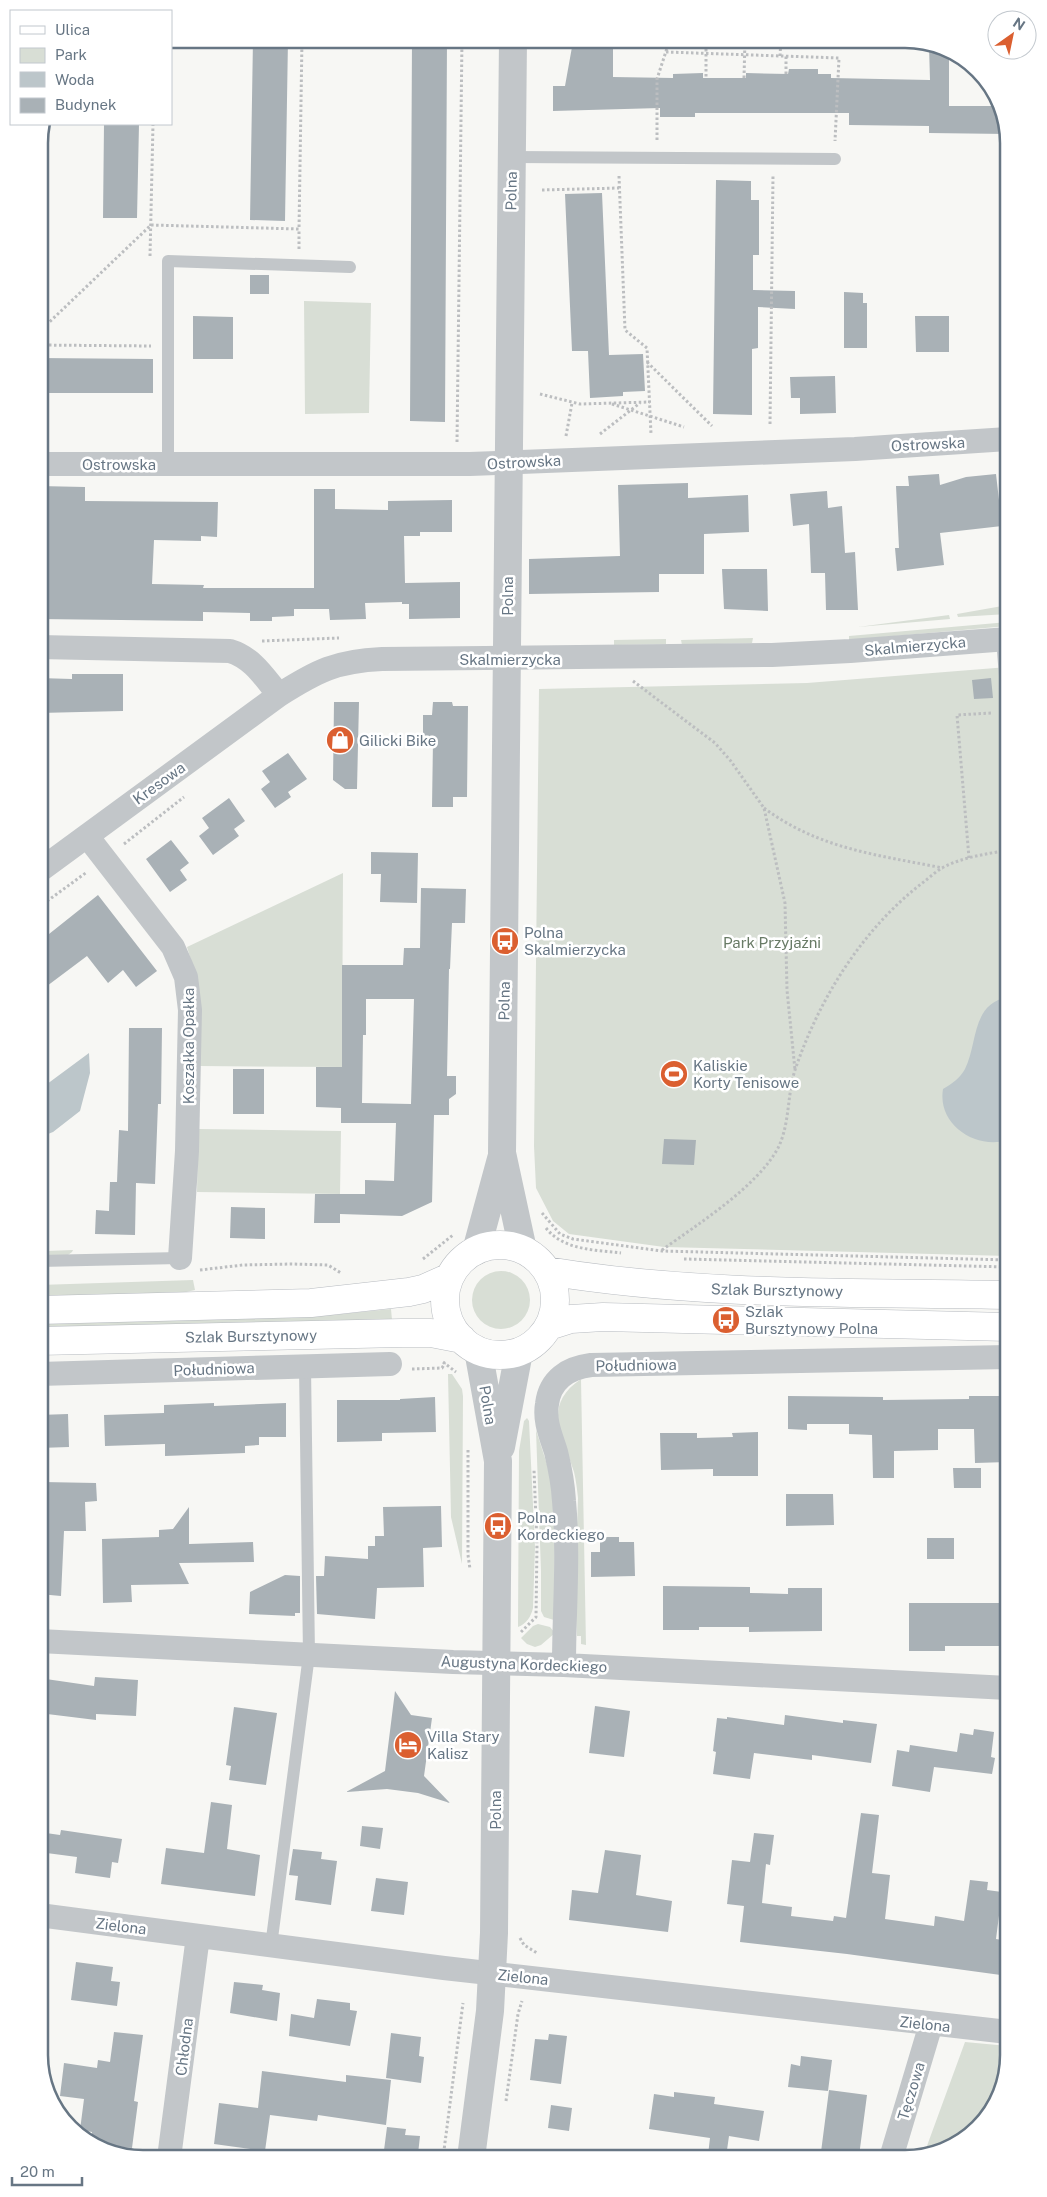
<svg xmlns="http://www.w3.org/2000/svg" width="1047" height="2197" font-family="'Public Sans',sans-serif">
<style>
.green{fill:#d8ded5}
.water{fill:#bcc6ca}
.building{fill:#a9b1b6;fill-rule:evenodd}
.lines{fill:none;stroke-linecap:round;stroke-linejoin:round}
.secondary-casing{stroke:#b7bbc0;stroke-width:29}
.path{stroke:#bcbec0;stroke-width:3;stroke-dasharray:2.5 2.5;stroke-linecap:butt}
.service{stroke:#c2c6c9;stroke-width:12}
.minor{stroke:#c2c6c9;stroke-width:24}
.tertiary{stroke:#c2c6c9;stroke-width:28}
.secondary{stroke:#fff;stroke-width:28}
.labels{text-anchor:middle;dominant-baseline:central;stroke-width:5;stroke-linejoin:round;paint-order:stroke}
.street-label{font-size:15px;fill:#677684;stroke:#fff}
.poi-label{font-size:15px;fill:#677684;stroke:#fff;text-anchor:start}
.park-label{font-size:15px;fill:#697b66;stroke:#fff}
.rim{fill:none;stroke:#677684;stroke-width:2.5}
</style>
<rect width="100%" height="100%" fill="#f7f7f4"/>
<!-- green -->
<path class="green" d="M304,301L371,303L369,413L305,414Z
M1008,605V614L958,617L957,614Z
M949,615L950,619L858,627Z
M1008,622V626L849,640V636Z
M753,638L752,643L682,645L681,640Z
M666,639V644L614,645V640Z
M1008,667V1256L664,1247L569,1234L553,1221L536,1188L534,1146L539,689L807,683Z
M343,873L342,1067L199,1066V987L187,947Z
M198,1129L341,1131L340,1194L197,1192Z
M39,1240H45L46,1251L73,1250L72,1252L68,1255L39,1256Z
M472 1300a29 29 0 1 1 58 0a29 29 0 1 1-58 0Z
M193,1280L195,1290L186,1292L39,1297V1285Z
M391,1309L392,1320L39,1329V1322L331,1315Z
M448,1374H452L462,1389L463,1396L462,1564L451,1517Z
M581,1379L586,1645L581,1644V1636H577L575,1587L578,1498C577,1489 576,1480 574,1472C563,1436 541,1406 581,1379Z
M527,1418L529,1421L535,1547L533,1608C531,1617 526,1624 518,1627L519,1451L524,1421Z
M536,1430L551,1477L555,1523L554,1620L544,1617L541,1611V1571Z
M538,1624L550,1627L555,1633L541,1645L535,1647L527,1644L521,1638L533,1626Z
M965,2042L1008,2046V2055L991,2112L944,2150L924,2154Z"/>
<!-- water -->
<path class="water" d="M1008,997V1140C976,1150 937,1125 943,1089C952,1084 960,1078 965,1069C978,1043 971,1004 1008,997Z
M89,1053L90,1073L80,1111L53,1132L43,1136H39V1090Z"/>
<!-- building -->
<path class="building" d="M253,39H288L285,221L250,220Z
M412,39H447L445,422L410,421Z
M613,46V77L673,78V74L703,73V78H746V73L788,74L789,69H818V74H831V78L930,80L929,46L949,53V106H1001L1007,134L929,133V126L849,125V113H695V117H660V108L553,111V86H565L572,47Z
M104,124H139L137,218H103Z
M716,180L751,181V200H759V255H753V290L795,291V309L758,307V348L752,349V415L713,414Z
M602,193L609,355L643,354L645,391L623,392V396L590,398L588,351H572L565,194Z
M250,275H269V294H250Z
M844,292L863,293V303H867V348H844Z
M193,316L233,317V359H193Z
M915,316H949V352H916Z
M39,358L153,359V393H39Z
M835,376L836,413L800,414V398H791L790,377Z
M939,474L940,485L966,477L996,474L1002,526L940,533L944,565L897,571L895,548H899L896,486H909L908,476Z
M688,483V498L748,495L749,532L704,534V574H659V592L529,594V559L620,556L618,485Z
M39,486L85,487V501L218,502L217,537L201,536V541L154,540L152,584L204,585L203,588H314V489H335V509L388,510V501L452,500V532H420V536H404L405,583L460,582V618L409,619V604H402V602L365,603L366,619L330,620L329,609H294V616L272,617V621H250V613L203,612V621L39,619Z
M827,491L828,508L842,506L845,553L855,552L858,610H826L825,573H811L809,524L793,526L790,494Z
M722,569H767L768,611L724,609Z
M72,674H123V711L39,713V678L72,679Z
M991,678L993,698L974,699L972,680Z
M334,702H359L357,789H345L333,780Z
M433,702H452L453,706H468L467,797H453V807H432L433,741H423V715H432Z
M288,753L307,779L288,792L291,797L275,808L261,789L270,782L262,771Z
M229,798L245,821L234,829L239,836L213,855L199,836L209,828L202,818Z
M171,840L189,863L180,870L187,880L170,892L146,859Z
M371,852L418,853L417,903L380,902L381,874H371Z
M421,888L466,889L465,923H452L450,969H449L447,1076H456V1094L449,1099V1115H434L432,1202L402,1216L340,1214V1223H314L315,1194H365V1180L394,1181L396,1123H341V1108L316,1107V1067H342V965H403L404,948H420ZM366,999H414L411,1104L362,1103L363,1035H366Z
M98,895L157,971L136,987L123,970L108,983L87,956L39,992V942Z
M129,1028H162L161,1104H158L155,1184L136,1183L135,1235L95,1234L96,1210L109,1211L110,1182H117L119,1130L128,1131Z
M233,1069H264V1114H233Z
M664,1139L696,1140L694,1165L662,1164Z
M231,1207L265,1208V1239L230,1238Z
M788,1396L883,1397V1400L969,1399V1396H1000V1421H1008V1462L975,1463L974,1429H938V1450L894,1451V1478H873L872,1435L849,1434V1424H807V1430L788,1429Z
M435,1397L436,1432L382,1433V1441L337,1442V1400H400V1399Z
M214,1403V1406L286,1403V1437H259V1445L245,1446V1453L165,1456V1444L105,1446L104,1415L164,1413V1405Z
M68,1414L69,1447L39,1448V1415Z
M758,1432V1476H713V1469L661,1470L660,1433H697V1438L733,1437L732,1433Z
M953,1468H981V1488H954Z
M43,1482L96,1483L97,1501L85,1502L86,1531H64L61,1596L39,1594V1509H43Z
M786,1494H833L834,1525L786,1526Z
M441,1506L442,1547L423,1548L424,1587L377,1588L375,1619L317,1614L316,1576H324L325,1556L368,1559V1546H375V1536H384L383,1507Z
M189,1507V1544L253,1542L254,1562L179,1563L189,1584L131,1585L132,1602L103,1603L102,1539L159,1537V1530L173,1529Z
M600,1537H619V1542H634L635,1576L591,1577V1552H600Z
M927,1538H954V1559H927Z
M285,1575L300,1576V1613H295V1616L249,1614L250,1592Z
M663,1586L750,1587V1593L788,1594V1588H822V1631L749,1632V1627H699V1630H663Z
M909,1603H1000L1002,1646H945V1651H909Z
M95,1677L138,1680L136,1716L96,1714V1720L39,1713V1678L94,1686Z
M395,1691L411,1715L432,1718L424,1776L450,1803L418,1793L387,1789L346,1792L385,1771Z
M595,1706L630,1711L624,1757L589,1753Z
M234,1707L277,1713L266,1785L229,1780L231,1766L226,1765Z
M785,1715L843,1723V1720L877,1724L871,1763L812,1755V1760L754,1753L750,1779L713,1774L716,1752L713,1751L717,1718L727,1719V1717L784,1725Z
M974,1729L994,1732L991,1757L995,1758L992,1774L934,1767L930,1792L892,1786L897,1750L909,1752L910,1745L957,1752L960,1733L973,1735Z
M211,1802L232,1805L227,1849L260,1855L255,1896L161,1884L166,1848L204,1853Z
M861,1813L879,1815L872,1873L890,1875L885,1919L934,1926L935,1916L964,1921L970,1880L988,1882L987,1890L1002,1892L996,1939L1008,1941V1976L847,1954L740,1942L744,1906L727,1904L732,1860L750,1862L754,1833L774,1835L770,1865L766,1864L762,1903L792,1907L791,1916L833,1921L834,1916L846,1918Z
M362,1826L383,1828L380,1849L360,1846Z
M61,1830L122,1839L118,1863L112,1862L110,1878L75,1873L77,1857L39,1852V1832L60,1835Z
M293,1849L322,1852L321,1859L337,1861L331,1905L295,1900L298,1876L289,1875Z
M605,1850L641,1855L636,1895L672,1901L668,1932L569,1920L572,1890L598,1893Z
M376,1878L408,1882L404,1915L371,1911Z
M76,1962L113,1967L111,1981L120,1982L117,2006L71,2000Z
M234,1982L263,1985L262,1990L280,1993L277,2021L230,2013Z
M317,1999L350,2003V2010L357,2011L350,2046L289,2036L291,2014L314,2018Z
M114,2032L143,2035L134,2101L138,2102L132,2148L91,2143L92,2132L80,2130L84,2099L60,2096L64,2063L97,2068L98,2060L110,2062Z
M391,2033L421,2037L419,2056L424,2057L421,2083L386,2078Z
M549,2034L567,2036L561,2084L530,2080L535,2039L548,2040Z
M801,2056L832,2060L828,2091L788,2087L791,2064L800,2066Z
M262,2071L346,2082V2075L391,2080L386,2125L318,2115L317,2121L270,2115L265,2151L214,2144L219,2103L258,2108Z
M829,2090L867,2095L859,2156L821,2152Z
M674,2092L715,2097L714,2104L764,2111L759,2141L729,2136L726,2157L708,2155L710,2138L649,2129L654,2094L674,2097Z
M551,2105L572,2108L569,2131L548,2128Z
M387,2127L406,2129L405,2135L420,2136L418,2154H413V2158H383Z"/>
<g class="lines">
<defs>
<path id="secondary" d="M445 1300a55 55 0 1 1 110 0a55 55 0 1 1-110 0Z
M547,1271C698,1296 855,1292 1008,1295
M39,1310L311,1303L409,1292L423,1289L450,1277
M549,1326L571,1319L603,1317L1008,1327
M39,1341L402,1333H431L462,1339"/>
</defs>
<!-- secondary casing -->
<use href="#secondary" class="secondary-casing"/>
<!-- path -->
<path class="path" d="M706,39V78
M666,52L839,58L835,141
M780,56L781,39
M786,74V56
M744,78L745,39
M657,140V79L670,39
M619,176L625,330L647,348L651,434
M542,190L619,188
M299,249V229
M150,256L153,124
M39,332L151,225L299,229L302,39
M39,345L151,346
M647,362L712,426
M540,394L580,404L650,402
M612,404L684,427
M770,424L773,175
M600,434L640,403
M566,436L572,403
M457,442L462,39
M262,641L339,638
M633,681L715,743L730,760L764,808L785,903L787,990L795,1070
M764,808C819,849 878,855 943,868
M124,844L184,797
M969,858L957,715L991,713
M39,907L87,872
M542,1213L560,1234L573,1239L662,1251L1008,1260
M546,1228C563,1250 595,1250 621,1253
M662,1250C698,1224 757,1187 778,1148C790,1124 787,1095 795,1070C819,999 862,930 921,884C928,879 935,872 942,868C962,857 987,854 1008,850
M423,1259L453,1235
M684,1259L1008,1267
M200,1270L243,1265L292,1264L328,1265L341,1273
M443,1362L456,1372
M412,1369L442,1368L445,1363
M468,1450V1555L470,1569
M521,1632L536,1617L537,1545L534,1470
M520,1938L524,1945L537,1953
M506,2101L518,2014L522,2001
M443,2158L463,2003"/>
<!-- service -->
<path class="service" d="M512,157L835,159
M168,464V261L350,267
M1002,639L1008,714
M39,1261L180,1258
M271,1946L309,1655L305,1367"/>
<!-- minor -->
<path class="minor" d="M39,464H470L855,449L1008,439
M39,647L230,651C253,658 264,677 279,695
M87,836L173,947L186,977L190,1010L187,1151L180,1258
M39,871L279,695C317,671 336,661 382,659L772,655L850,651L1008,639
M39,1374L390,1364
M39,1641L453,1662L564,1665L1008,1688
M564,1665C564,1611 569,1555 564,1501C563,1484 560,1468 556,1452C551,1436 544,1421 547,1404C550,1379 568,1368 591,1365L1008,1357
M39,1915L444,1968L1008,2032
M169,2158L198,1936
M891,2158L931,2024"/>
<!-- tertiary -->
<path class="tertiary" d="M513,39L502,1153L523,1250
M476,1251L501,1159
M501,1447L519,1352
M471,2158L490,2011L494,1933L498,1461L478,1350"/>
<!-- secondary -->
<use href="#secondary" class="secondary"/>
</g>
<!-- icons -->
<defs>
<symbol id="shop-disc" viewBox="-11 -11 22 22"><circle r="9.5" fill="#db5f30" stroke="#fff"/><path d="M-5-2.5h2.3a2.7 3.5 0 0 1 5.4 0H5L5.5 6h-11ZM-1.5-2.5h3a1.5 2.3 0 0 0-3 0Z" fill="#fff"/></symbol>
<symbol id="bus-disc" viewBox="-11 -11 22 22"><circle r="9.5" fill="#db5f30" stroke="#fff"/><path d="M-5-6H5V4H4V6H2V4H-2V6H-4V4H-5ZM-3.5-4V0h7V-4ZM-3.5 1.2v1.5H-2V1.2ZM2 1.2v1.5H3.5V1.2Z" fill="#fff"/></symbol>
<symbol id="stadium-disc" viewBox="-11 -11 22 22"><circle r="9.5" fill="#db5f30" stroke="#fff"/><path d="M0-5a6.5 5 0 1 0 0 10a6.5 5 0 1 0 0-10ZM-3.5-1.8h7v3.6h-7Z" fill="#fff"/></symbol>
<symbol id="hotel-disc" viewBox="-11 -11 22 22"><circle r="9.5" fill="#db5f30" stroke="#fff"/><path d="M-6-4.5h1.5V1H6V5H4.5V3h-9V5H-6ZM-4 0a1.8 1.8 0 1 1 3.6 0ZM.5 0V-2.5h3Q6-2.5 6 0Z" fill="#fff"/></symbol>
</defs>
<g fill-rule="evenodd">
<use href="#shop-disc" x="324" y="724" width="32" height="32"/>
<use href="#bus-disc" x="489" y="925" width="32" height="32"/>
<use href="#stadium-disc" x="658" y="1058" width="32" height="32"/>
<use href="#bus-disc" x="710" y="1304" width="32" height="32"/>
<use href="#bus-disc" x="482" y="1510" width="32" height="32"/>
<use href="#hotel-disc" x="392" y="1729" width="32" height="32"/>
</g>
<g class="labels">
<!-- street labels -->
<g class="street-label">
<text transform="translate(511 191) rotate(-89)">Polna</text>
<text transform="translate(928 444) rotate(-3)">Ostrowska</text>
<text transform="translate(524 462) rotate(-3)">Ostrowska</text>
<text x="119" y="464">Ostrowska</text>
<text transform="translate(507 596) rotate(-90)">Polna</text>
<text transform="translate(915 646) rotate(-5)">Skalmierzycka</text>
<text x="510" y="659">Skalmierzycka</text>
<text transform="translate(159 783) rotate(-36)">Kresowa</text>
<text transform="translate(504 1001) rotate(-89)">Polna</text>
<text transform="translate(188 1046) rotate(-90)">Koszałka Opałka</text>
<text transform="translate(777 1290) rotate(1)">Szlak Bursztynowy</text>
<text transform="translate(251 1336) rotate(-1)">Szlak Bursztynowy</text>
<text transform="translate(636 1365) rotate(-1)">Południowa</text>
<text transform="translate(214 1369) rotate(-2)">Południowa</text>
<text transform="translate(488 1405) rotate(80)">Polna</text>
<text transform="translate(524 1664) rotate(2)">Augustyna Kordeckiego</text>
<text transform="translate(495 1810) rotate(-90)">Polna</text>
<text transform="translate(121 1926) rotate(7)">Zielona</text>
<text transform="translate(523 1977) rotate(6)">Zielona</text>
<text transform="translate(925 2024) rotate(6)">Zielona</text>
<text transform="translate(184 2047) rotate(-83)">Chłodna</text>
<text transform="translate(911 2091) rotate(-73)">Tęczowa</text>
</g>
<!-- poi labels -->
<g class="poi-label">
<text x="359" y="740">Gilicki Bike</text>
<text x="524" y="932">Polna<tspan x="524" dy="17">Skalmierzycka</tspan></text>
<text x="693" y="1065">Kaliskie<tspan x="693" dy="17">Korty Tenisowe</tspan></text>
<text x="745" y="1311">Szlak<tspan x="745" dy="17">Bursztynowy Polna</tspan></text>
<text x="517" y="1517">Polna<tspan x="517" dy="17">Kordeckiego</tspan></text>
<text x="427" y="1736">Villa Stary<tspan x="427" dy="17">Kalisz</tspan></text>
</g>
<!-- park labels -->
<g class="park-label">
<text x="772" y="942">Park Przyjaźni</text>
</g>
</g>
<!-- crop -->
<path d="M0 0H1047V2197H0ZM143 48H905A95 95 0 0 1 1000 143V2055A95 95 0 0 1 905 2150H143A95 95 0 0 1 48 2055V143A95 95 0 0 1 143 48Z" fill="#fff" fill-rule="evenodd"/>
<path class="rim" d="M143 48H905A95 95 0 0 1 1000 143V2055A95 95 0 0 1 905 2150H143A95 95 0 0 1 48 2055V143A95 95 0 0 1 143 48Z"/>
<!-- legend -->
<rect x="10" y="10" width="162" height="115" fill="#ffffff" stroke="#c2c8ce"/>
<rect x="20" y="26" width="25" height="8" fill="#ffffff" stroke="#c2c8ce"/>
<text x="55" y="35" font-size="15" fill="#677684">Ulica</text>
<rect x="20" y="48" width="25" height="15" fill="#d8ded5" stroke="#c2c8ce"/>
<text x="55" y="60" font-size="15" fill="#677684">Park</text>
<rect x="20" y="72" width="25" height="15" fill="#bcc6ca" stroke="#c2c8ce"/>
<text x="55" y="85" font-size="15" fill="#677684">Woda</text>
<rect x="20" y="98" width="25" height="15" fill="#a9b1b6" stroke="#c2c8ce"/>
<text x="55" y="110" font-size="15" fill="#677684">Budynek</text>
<!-- north arrow -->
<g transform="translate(1012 35) rotate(33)"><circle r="24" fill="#ffffff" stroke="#c2c8ce"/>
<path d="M0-4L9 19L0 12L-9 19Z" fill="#db5f30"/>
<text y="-8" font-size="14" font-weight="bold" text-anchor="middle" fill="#677684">N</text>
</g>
<!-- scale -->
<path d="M12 2177v8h70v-8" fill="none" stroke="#677684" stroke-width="2.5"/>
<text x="20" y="2177" font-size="15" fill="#677684" stroke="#ffffff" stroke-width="4" paint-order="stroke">20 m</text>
</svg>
